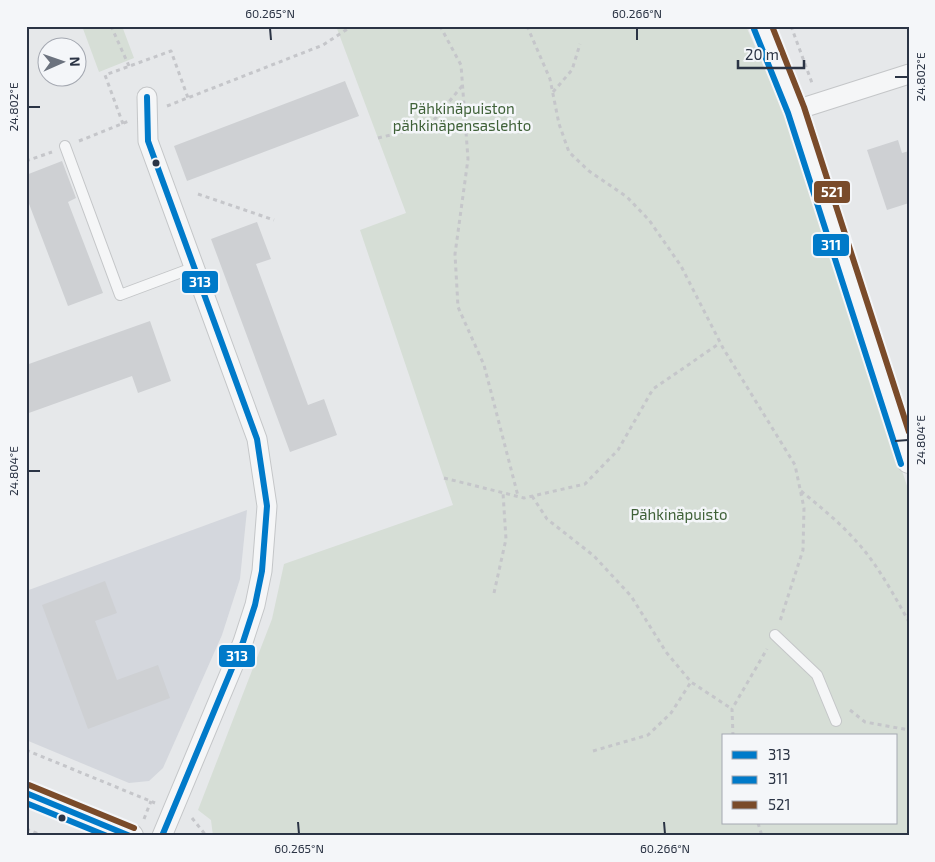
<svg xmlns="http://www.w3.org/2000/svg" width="935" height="862" font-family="'Exo 2',sans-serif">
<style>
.built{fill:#d4d7dd}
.green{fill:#d6ded6;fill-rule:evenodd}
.building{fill:#ced0d3}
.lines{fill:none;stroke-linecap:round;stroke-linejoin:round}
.service-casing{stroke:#c4c6c8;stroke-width:12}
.minor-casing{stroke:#c4c6c8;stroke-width:21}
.tertiary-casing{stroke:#c4c6c8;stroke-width:26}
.path{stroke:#c5c6ca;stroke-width:3;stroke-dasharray:4 4;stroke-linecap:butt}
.service{stroke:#f5f6f7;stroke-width:10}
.minor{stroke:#f5f6f7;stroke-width:19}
.tertiary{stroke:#f5f6f7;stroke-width:24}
.bus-1-casing{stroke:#f4f6f9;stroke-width:10}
.bus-2-casing{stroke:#f4f6f9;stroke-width:10}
.bus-3-casing{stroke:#f4f6f9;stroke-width:10}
.bus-1{stroke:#007ac9;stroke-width:6}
.bus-2{stroke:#007ac9;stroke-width:6}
.bus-3{stroke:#7a4b2a;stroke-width:6}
.ticks{fill:none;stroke:#2b3445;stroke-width:2}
.bus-dot{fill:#2b3445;stroke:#f4f6f9;stroke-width:2}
.labels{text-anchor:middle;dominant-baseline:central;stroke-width:5;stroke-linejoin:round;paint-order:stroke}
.park-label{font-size:15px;fill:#3f6138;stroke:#f4f6f9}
.line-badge{stroke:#f4f6f9;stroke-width:2}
.badge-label{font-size:14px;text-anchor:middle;font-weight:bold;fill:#fff}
.neatline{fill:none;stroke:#2b3445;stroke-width:2}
.ticks-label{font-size:12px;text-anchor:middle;fill:#2b3445}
</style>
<rect width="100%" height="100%" fill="#e6e8ea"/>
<!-- built -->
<path class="built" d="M247,510L240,579L222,635L163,768L149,781L129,783L26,740V591Z"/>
<!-- green -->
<path class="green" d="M82,26H122L134,58L99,72Z
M336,26H746L788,122L909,492V836H213L211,820L198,810L272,619L284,564L453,505L360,230L406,213ZM724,736H896V823H724Z"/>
<!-- building -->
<path class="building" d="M345,81L359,116L187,181L174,146Z
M898,140L902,153L909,151V203L887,210L867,150Z
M62,161L76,198L68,202L103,293L68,306L26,196V175Z
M257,222L271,259L256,264L308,405L324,399L337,435L290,452L211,239Z
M150,321L171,381L138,393L132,376L26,414V365Z
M105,581L117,613L95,621L117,680L158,665L170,698L88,729L42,605Z"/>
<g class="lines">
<defs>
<path id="service" d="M65,146L120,295L195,267
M775,635L817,675L836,721"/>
<path id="minor" d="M147,97L148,141L257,439L267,506L262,571L255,605L243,642L162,836
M796,110L909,74"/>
<path id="tertiary" d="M762,26L796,110L909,461
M26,793L131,836"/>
</defs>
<!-- service casing -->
<use href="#service" class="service-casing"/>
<!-- minor casing -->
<use href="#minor" class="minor-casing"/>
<!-- tertiary casing -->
<use href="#tertiary" class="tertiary-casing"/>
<!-- path -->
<path class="path" d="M111,26L129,66
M440,26L461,65L468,159L455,254L458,307L484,365L518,496
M527,26L550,79L559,124L569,152L589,171L627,197L649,220L681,266L723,348L795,465L804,508L803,550L780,621
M791,26L812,83
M553,92L572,70L580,44
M167,106L323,45L352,26
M123,124L105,75L171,51L188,98
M429,126L462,86
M378,138L437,124L465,131
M79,141L129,121
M26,161L52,152
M198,194L274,220
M444,478L524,498L585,484L618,450L653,389L720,343
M801,491C823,509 845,527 863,549C881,571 895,597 909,622
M532,496L547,519L594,556L631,596L666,652L691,682L732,709
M494,593L506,539L503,493
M850,710L865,722L909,730
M733,736L732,709L767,649
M26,750L155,803
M593,751L648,735L671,713L691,682
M192,818L204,833L203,836
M144,819L151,801
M758,823L762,836
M26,829L44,836"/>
<!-- service -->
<use href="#service" class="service"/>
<!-- minor -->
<use href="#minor" class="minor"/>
<!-- tertiary -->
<use href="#tertiary" class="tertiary"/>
<defs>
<path id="bus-1" d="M147,97L148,141L257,439L267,506L262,571L255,605L243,642L162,836
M26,793L130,836"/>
<path id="bus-2" d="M754,29L788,113L901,464
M26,803L107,836"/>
<path id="bus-3" d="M772,26L804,107L909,432
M29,785L134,828"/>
</defs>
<!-- bus-1 casing -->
<use href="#bus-1" class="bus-1-casing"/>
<!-- bus-2 casing -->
<use href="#bus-2" class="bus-2-casing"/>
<!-- bus-3 casing -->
<use href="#bus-3" class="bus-3-casing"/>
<!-- bus-1 -->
<use href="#bus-1" class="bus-1"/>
<!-- bus-2 -->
<use href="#bus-2" class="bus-2"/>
<!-- bus-3 -->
<use href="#bus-3" class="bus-3"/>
</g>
<!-- ticks -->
<path class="ticks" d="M270,28L271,40M637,28V40M895,77H908M28,107H40M895,441L908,440M28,471H40M298,822L299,834M664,822L665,834"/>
<!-- markers -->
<g class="bus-dot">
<circle cx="156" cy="163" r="4.5"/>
<circle cx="62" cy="818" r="4.5"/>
</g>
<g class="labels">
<!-- park labels -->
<g class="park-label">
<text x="462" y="108">Pähkinäpuiston<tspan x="462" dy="17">pähkinäpensaslehto</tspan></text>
<text x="679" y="514">Pähkinäpuisto</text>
</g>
</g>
<g class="line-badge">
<rect x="813" y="180" width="38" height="24" rx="5" fill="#7a4b2a"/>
<rect x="812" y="233" width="38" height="24" rx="5" fill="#007ac9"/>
<rect x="181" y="270" width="38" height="24" rx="5" fill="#007ac9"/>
<rect x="218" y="644" width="38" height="24" rx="5" fill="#007ac9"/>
</g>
<g class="badge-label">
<text x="832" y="197">521</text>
<text x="831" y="250">311</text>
<text x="200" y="287">313</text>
<text x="237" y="661">313</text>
</g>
<!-- border -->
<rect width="935" height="862" fill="none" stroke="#f4f6f9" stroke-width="55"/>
<!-- legend -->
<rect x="722" y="734" width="175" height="90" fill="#f4f6f9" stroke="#a4a8b1"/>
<rect x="732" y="751" width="25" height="8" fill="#007ac9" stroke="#a4a8b1"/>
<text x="768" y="760" font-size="15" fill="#2b3445">313</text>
<rect x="732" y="776" width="25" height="8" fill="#007ac9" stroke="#a4a8b1"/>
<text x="768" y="784" font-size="15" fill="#2b3445">311</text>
<rect x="732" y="801" width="25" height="8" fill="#7a4b2a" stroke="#a4a8b1"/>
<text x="768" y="810" font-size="15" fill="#2b3445">521</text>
<!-- north arrow -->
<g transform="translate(62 62) rotate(88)"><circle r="24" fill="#f4f6f9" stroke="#a4a8b1"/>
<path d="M0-4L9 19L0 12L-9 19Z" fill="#6c737f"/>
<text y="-8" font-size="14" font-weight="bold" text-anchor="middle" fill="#2b3445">N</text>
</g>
<!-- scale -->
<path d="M738 60v8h66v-8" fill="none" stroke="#2b3445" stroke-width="2.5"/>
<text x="745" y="60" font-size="15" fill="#2b3445" stroke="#f4f6f9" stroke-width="4" paint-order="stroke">20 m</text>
<rect x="28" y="28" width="880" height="806" class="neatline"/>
<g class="ticks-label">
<text x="270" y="18">60.265°N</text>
<text x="637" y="18">60.266°N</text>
<text transform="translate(921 77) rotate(-90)" y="4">24.802°E</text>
<text transform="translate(14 107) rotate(-90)" y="4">24.802°E</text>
<text transform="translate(921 440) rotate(-90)" y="4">24.804°E</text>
<text transform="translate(14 471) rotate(-90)" y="4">24.804°E</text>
<text x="299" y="853">60.265°N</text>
<text x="665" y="853">60.266°N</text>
</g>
</svg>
